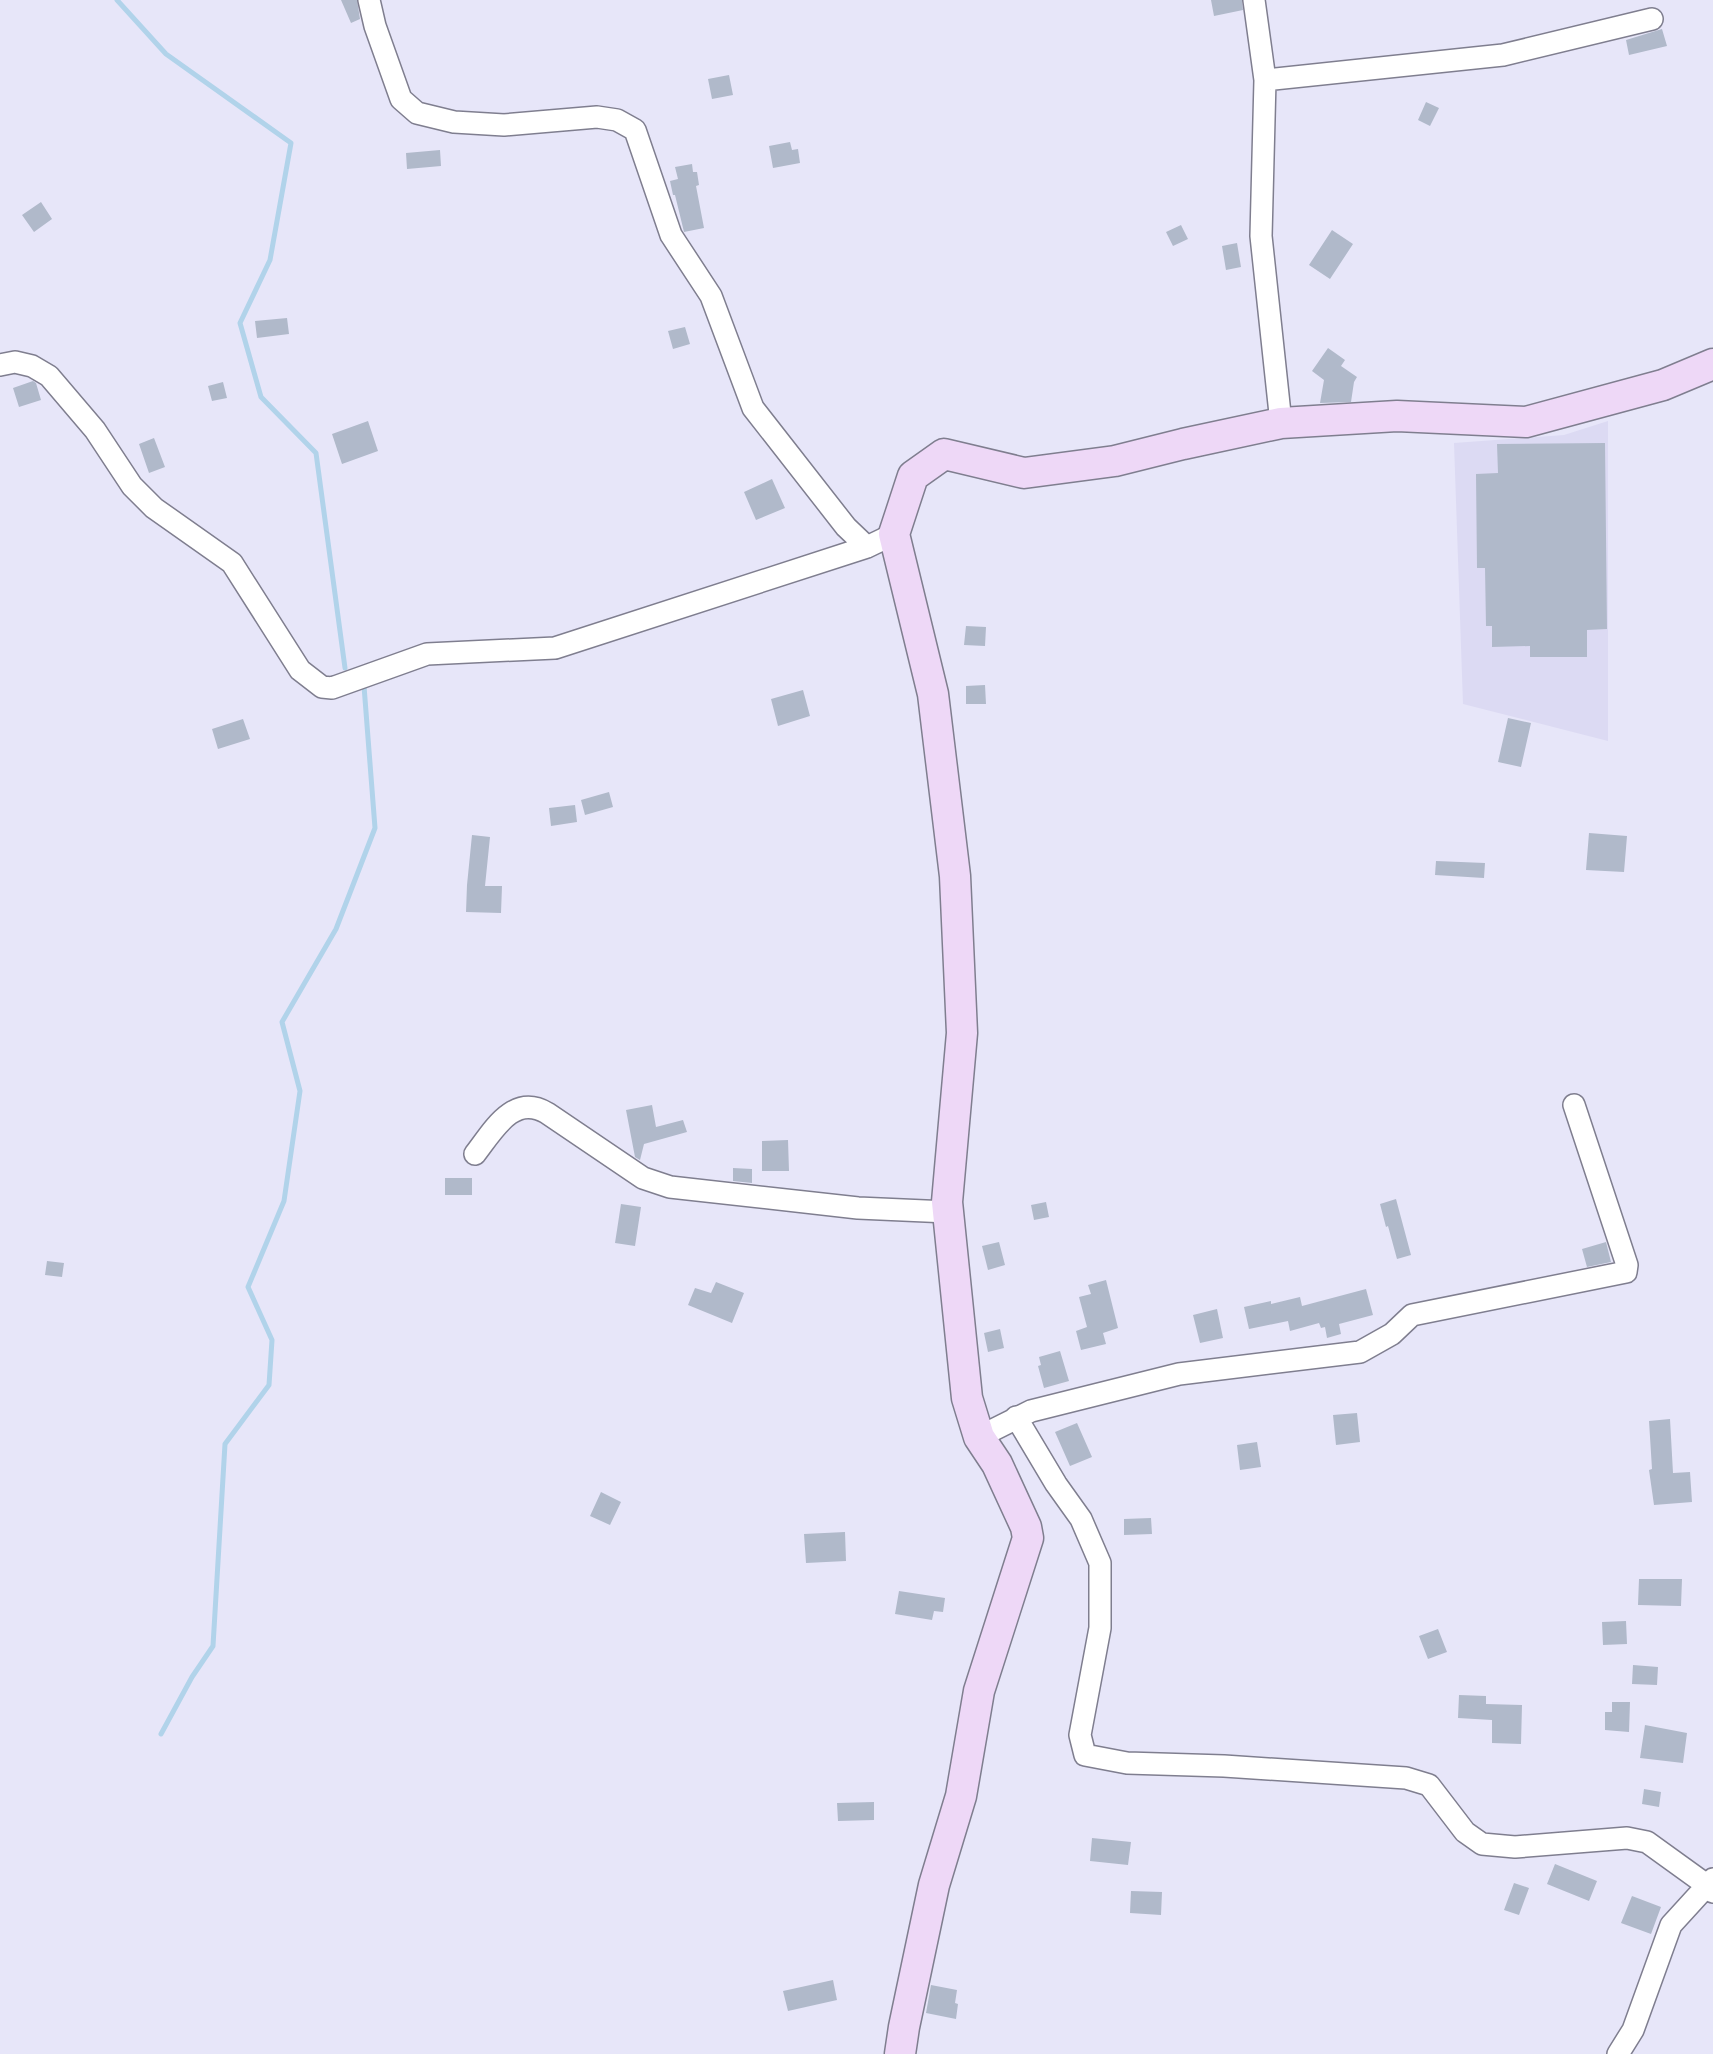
<svg xmlns="http://www.w3.org/2000/svg" width="1713" height="2054" font-family="Literata,serif">
<style>
.built{fill:#dcdaf3}
.lines{fill:none;stroke-linecap:round;stroke-linejoin:round}
.stream{stroke:#b1d3ea;stroke-width:5}
.building{fill:#b0b9ca}
.street-casing{stroke:#7f7e8f;stroke-width:24}
.secondary-casing{stroke:#7f7e8f;stroke-width:33}
.street{stroke:#fff;stroke-width:21}
.secondary{stroke:#eed8f7;stroke-width:30}
</style>
<rect width="100%" height="100%" fill="#e7e6f9"/>
<!-- built -->
<path class="built" d="M1608,421V741L1463,704L1454,443L1564,435Z"/>
<g class="lines">
<!-- stream -->
<path class="stream" d="M117,0L166,54L291,143L270,260L240,323L261,397L316,453L345,668
M161,1734L192,1677L213,1646L225,1444L269,1385L272,1340L248,1287L284,1201L300,1091L282,1022L336,929L375,828L364,686"/>
</g>
<!-- building -->
<path class="building" d="M341,0H357L360,19L351,23Z
M1211,0H1242L1243,10L1214,16Z
M1662,29L1667,46L1629,55L1626,40Z
M729,75L733,95L712,99L708,79Z
M1426,102L1439,108L1430,126L1418,120Z
M790,142L792,150L798,149L800,163L773,168L769,146Z
M440,150L441,166L407,169L406,153Z
M692,164L693,172H697L699,185L696,186L704,228L684,232L675,195H673L670,181L678,179L675,167Z
M41,202L52,219L34,232L22,215Z
M1181,225L1188,239L1173,246L1166,232Z
M1332,230L1353,244L1330,279L1309,265Z
M1237,243L1241,267L1226,270L1222,246Z
M287,318L289,334L257,338L255,321Z
M685,327L690,344L673,349L668,331Z
M1328,348L1345,360L1341,366L1357,377L1354,382L1351,402L1320,403L1324,380L1312,371Z
M33,381L36,383L41,400L19,407L13,388Z
M223,382L227,398L212,401L208,386Z
M368,421L378,451L342,464L332,434Z
M154,438L165,467L149,473L139,444Z
M1605,443L1607,629L1587,630V657H1530V646L1492,647V626H1486L1485,568H1477L1476,474L1498,473L1497,444Z
M772,479L785,508L756,520L744,492Z
M966,626L986,627L985,646L964,645Z
M985,685L986,704H966V686Z
M803,690L810,716L778,726L771,699Z
M1508,718L1531,723L1521,767L1498,762Z
M243,719L250,739L218,749L212,729Z
M609,792L613,807L585,815L581,800Z
M575,805L577,822L551,826L549,808Z
M1589,833L1627,836L1624,872L1586,870Z
M472,835L490,837L485,886H502L501,913L466,912L467,885Z
M1436,861L1485,863L1484,878L1435,875Z
M652,1105L656,1127L683,1120L687,1132L644,1144L640,1160L635,1157L626,1110Z
M788,1140L789,1171H762V1141Z
M733,1168L752,1169V1183L733,1181Z
M445,1178H472V1195H445Z
M1396,1199L1411,1255L1397,1259L1388,1226L1386,1227L1380,1204Z
M1046,1202L1049,1217L1034,1220L1031,1205Z
M621,1204L641,1207L635,1246L615,1243Z
M999,1242L1005,1265L988,1270L982,1246Z
M1606,1242L1611,1262L1587,1267L1582,1249Z
M47,1261L64,1263L62,1277L45,1275Z
M1106,1280L1118,1328L1103,1333L1106,1344L1081,1350L1076,1331L1087,1327L1079,1297L1091,1294L1088,1285Z
M716,1282L744,1293L732,1323L688,1305L695,1288L711,1293Z
M1366,1289L1373,1315L1339,1324L1341,1334L1327,1338L1325,1327L1321,1328L1319,1323L1290,1331L1288,1321L1249,1329L1244,1307L1271,1301V1304L1300,1297L1302,1306Z
M1217,1309L1223,1338L1200,1343L1193,1315Z
M1000,1329L1004,1348L988,1352L984,1333Z
M1060,1351L1069,1381L1044,1388L1038,1366L1041,1365L1039,1357Z
M1357,1413L1360,1442L1336,1445L1333,1415Z
M1670,1419L1673,1473L1690,1472L1692,1502L1654,1505L1649,1470L1652,1469L1649,1421Z
M1077,1423L1092,1457L1070,1466L1055,1432Z
M1257,1442L1261,1467L1240,1470L1237,1445Z
M601,1492L621,1502L610,1525L590,1516Z
M1151,1518L1152,1534L1124,1535V1519Z
M845,1532L846,1561L806,1563L804,1534Z
M1639,1579H1682L1681,1606L1638,1605Z
M899,1591L945,1598L943,1612L934,1611L932,1620L895,1614Z
M1626,1621L1627,1644L1603,1645L1602,1622Z
M1438,1629L1447,1652L1428,1659L1419,1636Z
M1633,1665L1658,1667L1657,1685L1632,1684Z
M1459,1695L1486,1696V1704L1522,1705L1521,1744L1492,1743V1720L1458,1718Z
M1612,1702H1630L1629,1732L1605,1730V1712H1612Z
M1645,1725L1687,1733L1683,1763L1640,1758Z
M1644,1789L1661,1792L1659,1807L1642,1804Z
M874,1802V1820L838,1821L837,1803Z
M1092,1838L1131,1842L1128,1865L1090,1861Z
M1555,1864L1597,1881L1589,1901L1547,1884Z
M1514,1883L1529,1888L1519,1915L1504,1910Z
M1131,1891L1162,1892L1161,1915L1130,1913Z
M1632,1896L1661,1907L1651,1934L1621,1923Z
M833,1980L837,2000L788,2011L783,1991Z
M931,1985L957,1990L955,2003L958,2004L956,2019L926,2013Z"/>
<g class="lines">
<defs>
<path id="street" d="M369,0L375,26L401,99L417,113L454,122L504,125L597,117L617,120L635,130L671,235L711,296L753,408L846,527L867,547
M1254,0L1265,80L1261,236L1281,423
M1265,80L1503,55L1652,19
M0,365L15,362L32,366L49,376L95,430L132,486L154,508L232,563L300,670L322,687L332,688L427,654L555,648L867,547L894,534
M475,1154C493,1131 513,1093 547,1113L643,1178L670,1187L858,1208L948,1212
M1016,1417L1056,1484L1081,1519L1100,1563V1628L1080,1735L1085,1755L1127,1763L1224,1766L1406,1778L1429,1785L1465,1832L1482,1844L1515,1847L1627,1838L1647,1842L1708,1886L1713,1892
M979,1437L1031,1411L1179,1374L1360,1352L1392,1334L1412,1315L1626,1272L1627,1265L1574,1105
M1618,2054L1633,2030L1671,1925L1713,1879"/>
<path id="secondary" d="M900,2054L904,2027L934,1885L961,1796L979,1691L1028,1538L1026,1527L997,1464L979,1437L967,1398L947,1202L962,1033L955,876L933,694L894,534L913,476L944,454L1024,473L1115,461L1183,444L1281,423L1397,416L1526,422L1663,385L1713,364"/>
</defs>
<!-- street casing -->
<use href="#street" class="street-casing"/>
<!-- secondary casing -->
<use href="#secondary" class="secondary-casing"/>
<!-- street -->
<use href="#street" class="street"/>
<!-- secondary -->
<use href="#secondary" class="secondary"/>
</g>
</svg>
